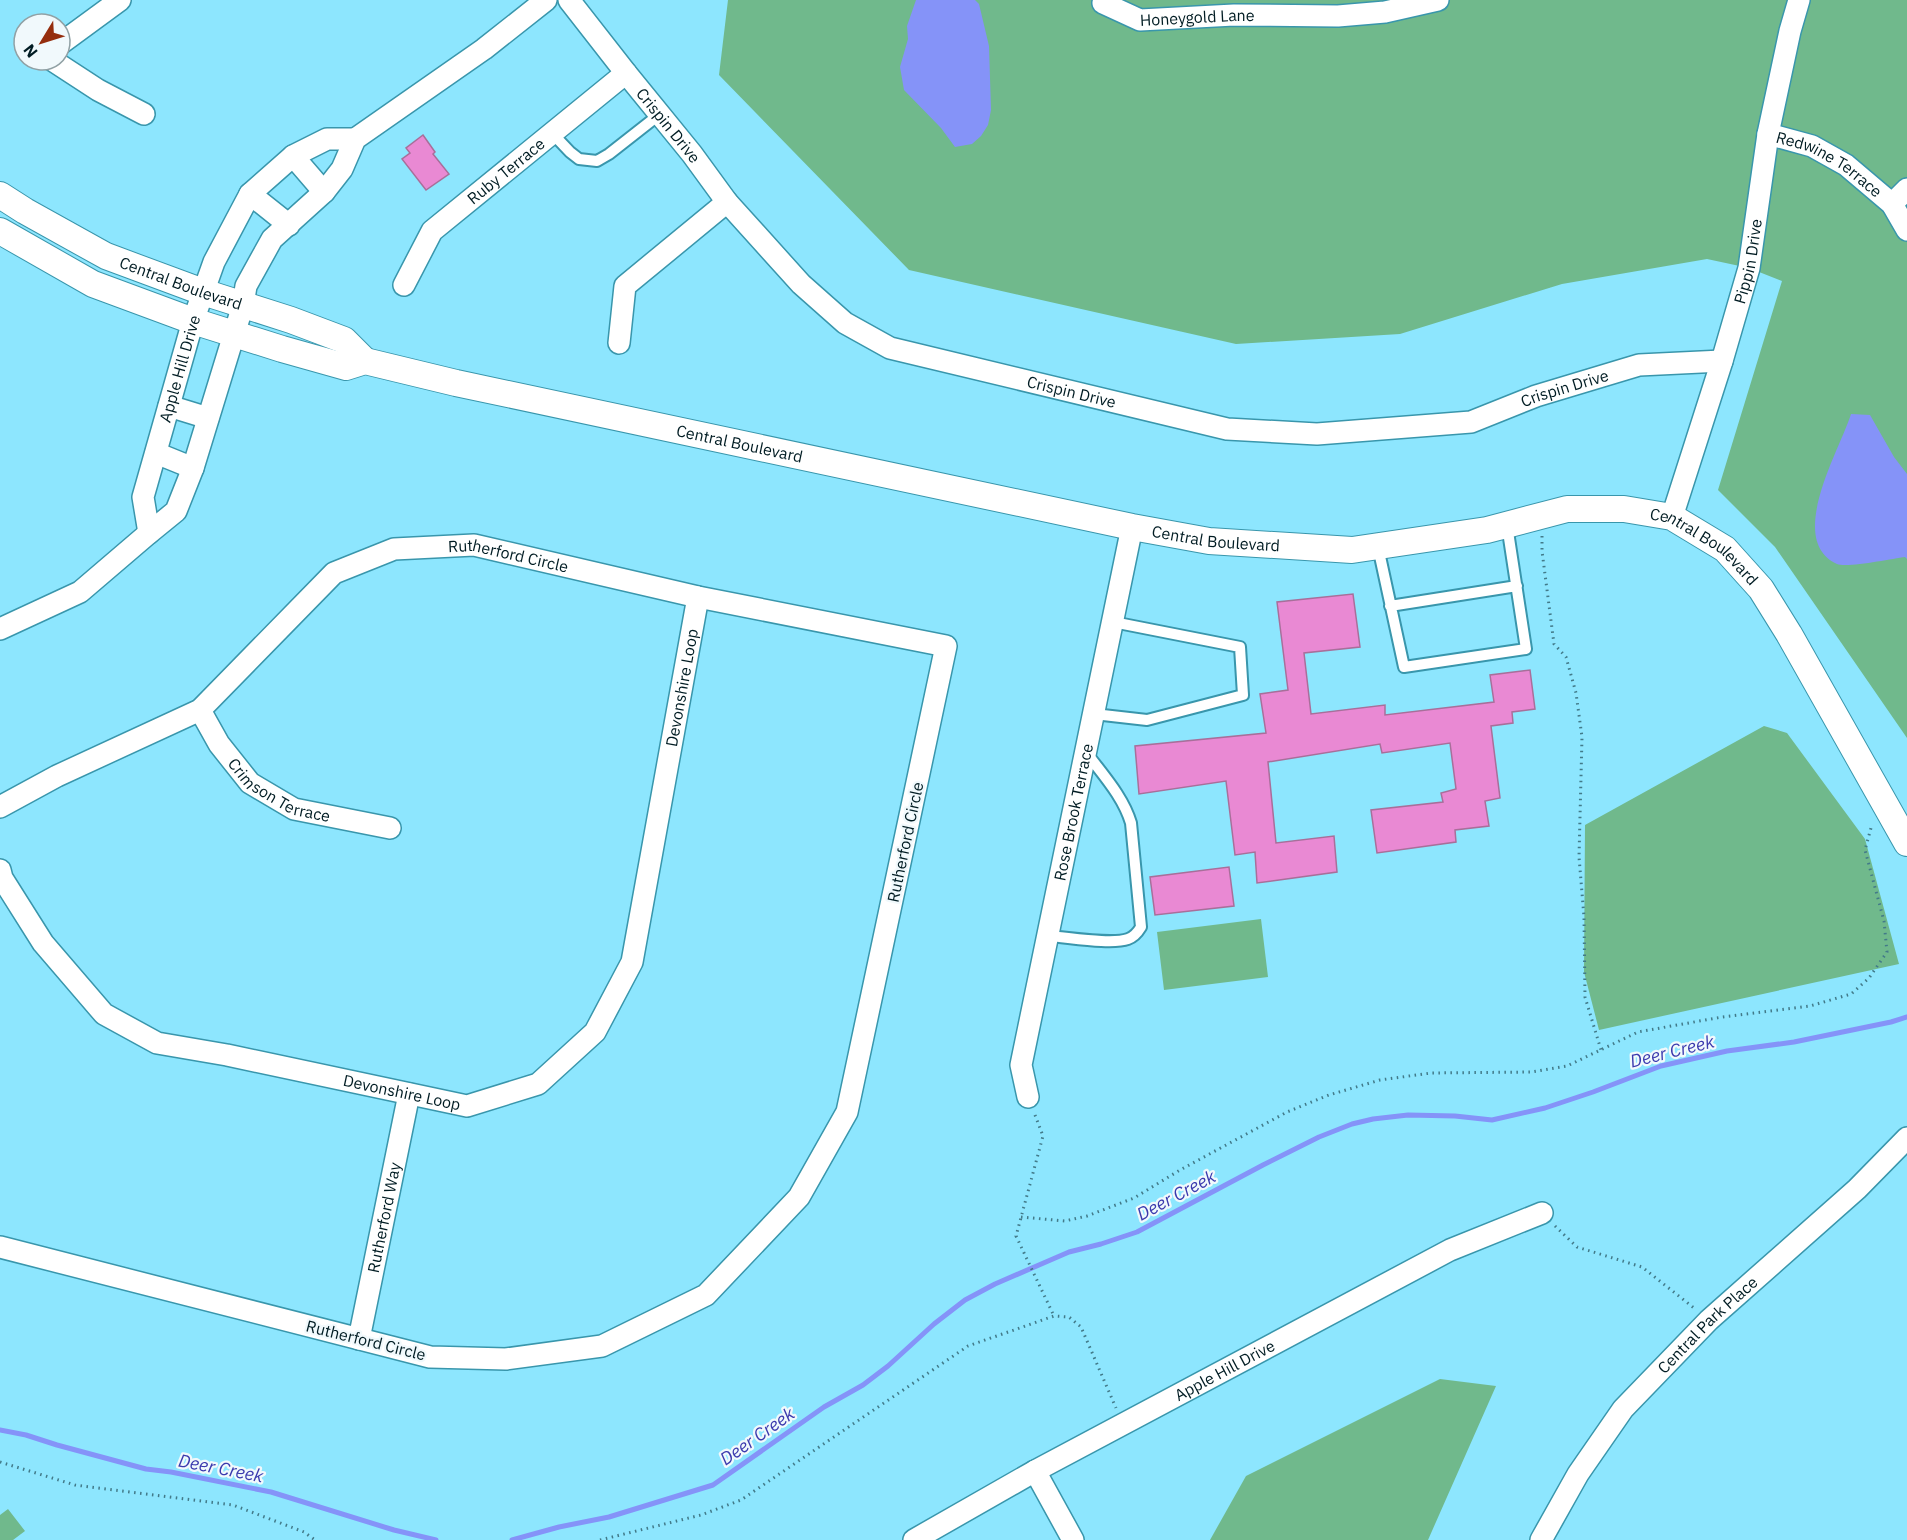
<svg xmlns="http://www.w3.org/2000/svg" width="1907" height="1540" font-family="'IBM Plex Sans',sans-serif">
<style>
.green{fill:#70b98c}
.water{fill:#8593f8}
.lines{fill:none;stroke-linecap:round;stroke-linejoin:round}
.stream{stroke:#8593f8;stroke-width:5}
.building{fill:#e989d3;stroke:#a86f9a;stroke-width:1.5}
.service-casing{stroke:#3996ac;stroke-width:14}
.minor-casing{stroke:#3996ac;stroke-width:24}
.tertiary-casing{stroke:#3996ac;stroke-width:28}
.path{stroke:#427a89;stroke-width:3;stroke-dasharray:1.5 4.5;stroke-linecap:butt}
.service{stroke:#fff;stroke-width:10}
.minor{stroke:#fff;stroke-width:21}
.tertiary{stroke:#fff;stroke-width:26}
.labels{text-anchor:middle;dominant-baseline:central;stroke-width:4.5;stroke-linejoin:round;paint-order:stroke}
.street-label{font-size:16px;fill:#011c23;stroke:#f1f9fc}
.water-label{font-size:18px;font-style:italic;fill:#3b3aae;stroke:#f1f9fc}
</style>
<rect width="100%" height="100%" fill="#8de6fe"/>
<!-- green -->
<path class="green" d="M728,0H1907V738L1775,547L1718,490L1782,281L1749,268L1707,259L1562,284L1400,334L1236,344L909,270L719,75Z
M1764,726L1787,733L1865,839L1899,964L1599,1030L1584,972L1585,825Z
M1261,919L1268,977L1164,990L1157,932Z
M1440,1379L1496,1386L1428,1540H1210L1246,1476Z
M8,1509L25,1531L13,1540H0V1515Z"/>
<!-- water -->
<path class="water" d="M916,0H975L979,4L989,46L991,110L988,125L981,136L972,144L955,147L941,128L904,90L900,67L908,39L907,26Z
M1851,414L1870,415L1894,457L1907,474V559L1905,557C1891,559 1847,568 1837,564C1785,540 1840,450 1851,414Z"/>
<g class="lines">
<!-- stream -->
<path class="stream" d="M0,1430L26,1435L57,1445L146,1469L171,1472L271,1492L394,1530L436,1540
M512,1540L559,1527L609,1517L713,1485L824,1407L863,1385L888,1366L934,1324L965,1300L995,1284L1069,1252L1101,1244L1137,1232L1263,1165L1319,1137L1352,1124L1373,1119L1408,1115L1455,1116L1492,1120L1545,1108L1593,1092L1661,1066L1727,1051L1794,1042L1891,1022L1907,1017"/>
</g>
<!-- building -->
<path class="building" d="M423,135L435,152L433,154L449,174L426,190L402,159L410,153L406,148Z
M1353,594L1360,647L1304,653L1311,714L1385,705V715L1494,702L1490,675L1530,670L1535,709L1512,712L1513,723L1491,726L1500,798L1485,801L1489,826L1455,830L1456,842L1377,853L1371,810L1443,802L1441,793L1456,789L1450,743L1382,753L1380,744L1268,762L1276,843L1334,836L1337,872L1257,883L1255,852L1235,855L1226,781L1139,794L1135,746L1266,733L1260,694L1288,690L1277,602Z
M1229,867L1234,906L1155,915L1150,877Z"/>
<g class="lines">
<defs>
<path id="service" d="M552,133L570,152L579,159L597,161L609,154L660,114
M1378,547L1404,667L1526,649L1507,525
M1390,606L1517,586
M1094,714L1147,720L1243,695L1240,647L1113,622
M1048,936C1067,937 1111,945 1128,939C1134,937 1138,932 1141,927L1131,823C1123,796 1102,774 1086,752"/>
<g id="minor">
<path id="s1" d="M569,0L626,73L692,154L727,202L801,284L845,323L890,348L1227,429L1317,434L1471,422L1536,396L1639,365L1722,361"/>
<path id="s2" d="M1103,3L1140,20L1234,15L1338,16L1385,12L1438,0"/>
<path d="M60,44L120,0"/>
<path d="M52,60L98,90L144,114"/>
<path id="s3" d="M1768,134L1812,146L1846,165L1892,204L1907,230"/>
<path d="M293,156L324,192"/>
<path d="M250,194L289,225"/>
<path d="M1892,204L1907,189"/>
<path id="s4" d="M404,285L432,231L626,73"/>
<path d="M619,343L625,286L727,202"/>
<path d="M169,406L208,418"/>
<path d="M156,453L193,468"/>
<path id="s5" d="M1672,517L1722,361L1749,268L1768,134L1790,31L1799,0"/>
<path id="s6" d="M149,533L143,497L193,321L214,262L250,194L293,156L327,139H355"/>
<path d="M0,629L80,592L149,533L176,511L193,468L243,305L246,286L272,239L324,192L342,169L355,139L484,49L546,0"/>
<path id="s7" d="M200,710L219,744L250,783L294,809L390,828"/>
<path id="s8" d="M0,807L57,776L200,710L334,573L394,549L474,545L698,597L946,646L847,1112L799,1197L706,1295L602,1346L506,1359L430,1357L0,1247"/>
<path id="s9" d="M0,870L2,878L43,943L104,1014L157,1043L227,1055L467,1106L538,1084L595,1032L632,962L698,597"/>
<path id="s10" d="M1028,1097L1021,1065L1132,527"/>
<path id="s11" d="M359,1339L409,1094"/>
<path d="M1035,1471L1073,1540"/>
<path id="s12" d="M914,1540L1035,1471L1450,1250L1542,1213"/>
<path id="s13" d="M1541,1540L1578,1474L1623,1409L1709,1320L1857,1189L1907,1138"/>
</g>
<g id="tertiary">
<path id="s14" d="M0,195L25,211L106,256L203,292L291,320L344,340L365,361"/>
<path id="s15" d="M0,231L93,284L193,321L282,349L346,367L365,361L456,383L1132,527L1209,541L1352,550L1487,530L1567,509H1624L1672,517L1725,549L1761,589L1789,634L1907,843"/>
</g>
</defs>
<!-- service casing -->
<use href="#service" class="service-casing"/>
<!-- minor casing -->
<use href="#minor" class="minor-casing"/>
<!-- tertiary casing -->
<use href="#tertiary" class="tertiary-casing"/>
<!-- path -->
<path class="path" d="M1542,536V551L1554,644L1566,657L1576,693L1582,737L1579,857L1584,917L1585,997L1601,1050
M1035,1115L1043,1136L1016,1236L1054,1316
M1021,1217L1065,1221L1087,1216L1134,1198L1180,1170L1287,1112L1329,1095L1380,1080L1431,1073L1531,1072L1567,1066L1638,1032L1722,1017L1810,1006L1851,994L1869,978L1887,952L1884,921L1865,850L1871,828L1873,827
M1555,1226L1577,1247L1642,1267L1694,1308
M0,1462L75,1485L233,1505L304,1532L315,1540
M600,1540L701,1515L741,1500L968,1346L1054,1316L1069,1317L1081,1327L1116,1408"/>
<!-- service -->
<use href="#service" class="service"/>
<!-- minor -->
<use href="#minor" class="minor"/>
<!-- tertiary -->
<use href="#tertiary" class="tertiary"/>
</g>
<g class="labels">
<!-- street labels -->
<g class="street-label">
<text stroke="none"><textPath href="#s2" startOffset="98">Honeygold Lane</textPath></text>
<text stroke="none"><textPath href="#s1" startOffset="160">Crispin Drive</textPath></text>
<text stroke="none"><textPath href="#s3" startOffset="69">Redwine Terrace</textPath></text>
<text stroke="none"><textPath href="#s4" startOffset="156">Ruby Terrace</textPath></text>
<text stroke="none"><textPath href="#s5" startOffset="267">Pippin Drive</textPath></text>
<text stroke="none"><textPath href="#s14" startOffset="202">Central Boulevard</textPath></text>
<text stroke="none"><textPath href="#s6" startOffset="170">Apple Hill Drive</textPath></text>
<text stroke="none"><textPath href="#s1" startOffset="1168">Crispin Drive</textPath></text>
<text stroke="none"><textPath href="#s1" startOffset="664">Crispin Drive</textPath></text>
<text stroke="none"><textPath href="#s15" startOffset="777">Central Boulevard</textPath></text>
<text stroke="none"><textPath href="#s15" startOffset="1263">Central Boulevard</textPath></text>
<text stroke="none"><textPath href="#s15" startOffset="1767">Central Boulevard</textPath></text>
<text stroke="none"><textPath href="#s8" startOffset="594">Rutherford Circle</textPath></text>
<text stroke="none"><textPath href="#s9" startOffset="1065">Devonshire Loop</textPath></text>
<text stroke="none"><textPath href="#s7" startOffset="118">Crimson Terrace</textPath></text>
<text stroke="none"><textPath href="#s10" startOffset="291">Rose Brook Terrace</textPath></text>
<text transform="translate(905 842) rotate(-78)">Rutherford Circle</text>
<text stroke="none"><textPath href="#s9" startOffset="489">Devonshire Loop</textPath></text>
<text stroke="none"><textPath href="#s11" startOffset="124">Rutherford Way</textPath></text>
<text stroke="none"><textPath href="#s13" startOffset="274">Central Park Place</textPath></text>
<text transform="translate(366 1340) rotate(14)">Rutherford Circle</text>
<text stroke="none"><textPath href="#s12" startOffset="354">Apple Hill Drive</textPath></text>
</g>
<!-- water labels -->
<g class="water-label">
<text transform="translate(1672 1051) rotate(-14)">Deer Creek</text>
<text transform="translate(1176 1195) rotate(-28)">Deer Creek</text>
<text transform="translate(757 1436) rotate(-35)">Deer Creek</text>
<text transform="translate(221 1468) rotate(11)">Deer Creek</text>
</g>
</g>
<!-- north arrow -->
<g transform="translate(42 42) rotate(232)"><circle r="28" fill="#f1f9fc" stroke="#91a1a5" stroke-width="1.5"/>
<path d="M0-4.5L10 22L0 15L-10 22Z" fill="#952e0e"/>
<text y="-9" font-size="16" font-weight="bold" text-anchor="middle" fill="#011c23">N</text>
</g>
</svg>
